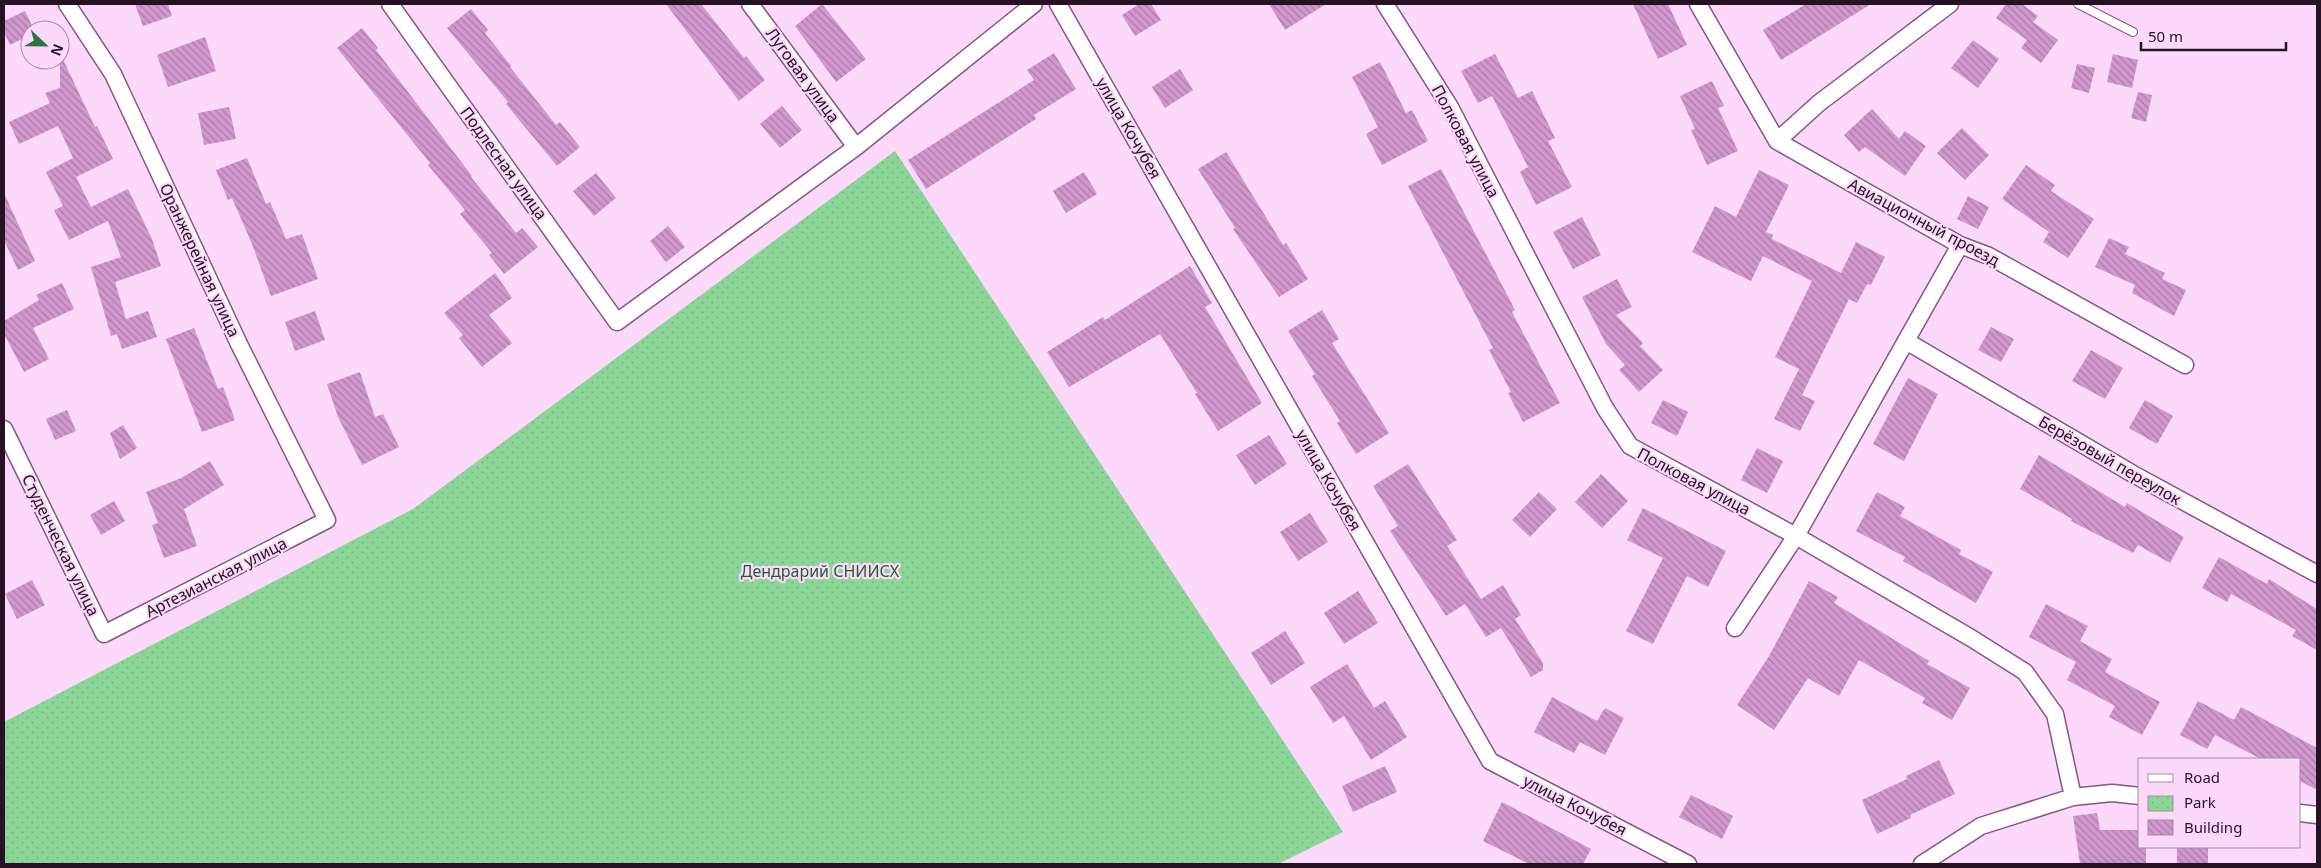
<svg xmlns="http://www.w3.org/2000/svg" width="2321" height="868" font-family="'Noto Sans',sans-serif">
<style>
.park{fill:url(#park-dots)}
.building{fill:url(#building-back-hatch)}
.lines{fill:none;stroke-linecap:round;stroke-linejoin:round}
.service-casing{stroke:#875485;stroke-width:10}
.minor-casing{stroke:#875485;stroke-width:19}
.service{stroke:#fff;stroke-width:8}
.minor{stroke:#fff;stroke-width:16}
.labels{text-anchor:middle;dominant-baseline:central;stroke-width:4.5;stroke-linejoin:round;paint-order:stroke}
.street-label{font-size:16px;fill:#261125;stroke:#fcd9fa}
.park-label{font-size:16px;fill:#225e30;stroke:#fcd9fa}
</style>
<defs>
<pattern id="park-dots" width="8" height="8" patternUnits="userSpaceOnUse" patternTransform="scale(1.25)"><rect width="8" height="8" fill="#8bd697"/><path d="M2 2h.1M6 6h.1" fill="none" stroke="#78b782" stroke-width="1.8" stroke-linecap="round"/></pattern>
<pattern id="building-back-hatch" width="6" height="6" patternUnits="userSpaceOnUse" patternTransform="scale(1.25)"><rect width="6" height="6" fill="#d098cd"/><path d="M-1 5l2 2M0 0l6 6M5-1l2 2" fill="none" stroke="#a97ba6"/></pattern>
</defs>
<rect width="100%" height="100%" fill="#fcd9fa"/>
<!-- park -->
<path class="park" d="M895,151L1343,832L1278,864H4V722L413,509Z"/>
<!-- building -->
<path class="building" d="M135,4H168L172,16L143,26Z
M666,4H701L744,58L746,56L765,80L739,101Z
M822,4L866,59L836,82L795,26Z
M1139,4H1151L1161,20L1135,36L1122,15Z
M1269,4H1326L1285,30Z
M1633,4H1668L1687,45L1658,59Z
M1806,4H1871L1781,60L1763,30Z
M2006,4H2022L2038,16L2033,22L2058,40L2041,63L2021,48L2027,40L1996,18Z
M471,9L488,30L485,33L511,66L510,67L556,125L560,122L580,147L557,166L506,104L508,102L447,28Z
M25,11L34,30H30V35L10,45L4,32V21Z
M362,28L378,48L376,50L472,176L471,177L516,233L522,228L538,247L504,274L489,255L492,253L460,214L465,210L428,165L430,163L337,48Z
M205,37L216,71L168,87L157,55Z
M1973,40L1999,59L1978,88L1951,68Z
M60,53L95,127L97,126L113,159L76,177L91,207L128,189L152,239L161,266L115,282L126,319L148,311L157,337L122,349L117,334L111,336L91,267L121,257L108,221L69,240L54,210L63,206L46,172L73,158L58,126L19,144L9,122L50,103L45,93L60,88Z
M1054,53L1076,89L1034,115L1036,119L926,189L908,160L1034,80L1027,70Z
M1495,54L1518,98L1532,91L1555,138L1548,141L1572,187L1536,205L1520,172L1528,167L1492,96L1478,103L1461,71Z
M2113,54L2138,60L2132,88L2107,82Z
M1380,62L1406,113L1412,110L1428,141L1382,165L1366,134L1378,127L1352,77Z
M2077,64L2095,68L2089,93L2071,88Z
M1180,69L1193,90L1165,108L1152,87Z
M1712,81L1724,106L1718,108L1738,151L1707,165L1691,130L1695,129L1680,96Z
M2138,92L2152,95L2146,122L2131,118Z
M782,106L802,130L780,148L760,124Z
M229,107L236,139L204,145L198,113Z
M1872,109L1899,139L1905,131L1926,146L1905,176L1865,147L1859,152L1844,135Z
M1962,128L1989,155L1965,180L1937,153Z
M1226,152L1283,245L1286,243L1308,279L1279,297L1233,229L1235,228L1198,169Z
M247,158L266,204L270,202L286,239L302,234L318,279L271,296L252,244L232,198L228,200L216,170Z
M2026,165L2055,185L2051,191L2094,219L2068,258L2043,242L2049,232L2002,199Z
M1441,169L1489,260L1515,310L1512,312L1560,403L1523,422L1508,393L1511,392L1489,350L1493,348L1408,186Z
M1759,170L1789,185L1766,232L1773,235L1772,239L1841,273L1856,242L1885,257L1871,285L1867,284L1857,303L1849,299L1802,395L1815,401L1800,431L1774,419L1799,369L1775,357L1812,281L1763,256L1751,281L1692,252L1715,206L1736,217Z
M1084,172L1097,194L1066,213L1053,191Z
M596,173L616,198L594,216L573,191Z
M4,193L35,261L18,270L4,240Z
M1968,196L1989,207L1978,229L1957,219Z
M1582,217L1601,255L1573,269L1553,232Z
M668,226L685,247L666,262L650,241Z
M2109,238L2129,247L2125,254L2165,273L2162,279L2186,290L2174,316L2132,293L2135,285L2095,267Z
M1190,266L1212,303L1205,307L1262,403L1218,431L1195,394L1197,393L1160,334L1069,387L1047,352L1103,317L1105,320Z
M495,273L512,298L489,315L512,343L482,367L459,338L463,335L444,313Z
M1617,279L1632,307L1616,315L1643,343L1640,346L1663,370L1639,392L1619,370L1625,365L1606,344L1582,297Z
M62,283L74,309L33,328L49,359L24,372L4,334V321L39,300L36,295Z
M1322,310L1339,339L1332,343L1389,433L1356,454L1337,423L1340,421L1312,376L1315,374L1288,331Z
M315,311L325,340L295,351L285,322Z
M1991,327L2014,339L2001,362L1978,350Z
M194,328L218,389L223,387L235,420L202,432L166,339Z
M2091,350L2123,368L2105,399L2072,381Z
M360,372L375,417L383,414L399,447L362,465L338,417L327,384Z
M1908,378L1938,394L1904,461L1873,444Z
M1663,400L1688,412L1677,436L1651,423Z
M2145,400L2173,416L2157,444L2129,428Z
M67,410L76,431L55,440L46,419Z
M123,425L137,448L120,459L110,433Z
M1269,435L1287,464L1255,485L1236,455Z
M1757,448L1783,461L1767,493L1741,480Z
M2039,455L2125,507L2127,503L2184,537L2170,563L2138,545L2133,553L2071,521L2072,519L2020,489Z
M210,461L224,485L184,509L197,546L164,558L152,525L158,523L146,492L181,478Z
M1408,464L1457,540L1447,546L1481,599L1503,585L1521,615L1515,619L1543,663V670L1531,677L1501,628L1486,637L1465,604L1446,616L1390,531L1398,526L1373,486Z
M1601,474L1628,501L1602,528L1575,502Z
M1539,492L1557,509L1530,537L1512,520Z
M1877,492L1905,507L1900,516L1961,550L1959,554L1993,572L1976,603L1903,561L1905,557L1856,531Z
M114,501L125,521L101,535L90,515Z
M1643,508L1726,551L1708,587L1687,576L1653,644L1626,631L1663,558L1627,540Z
M1310,513L1328,542L1298,561L1280,532Z
M2219,557L2267,584L2269,579L2317,609V650L2292,636L2296,630L2231,594L2227,602L2202,588Z
M32,580L45,605L17,619L5,594Z
M1809,581L1838,597L1834,603L1929,661L1927,664L1970,688L1952,720L1922,703L1925,698L1859,660L1839,696L1808,678L1774,730L1737,705L1769,656Z
M1358,591L1378,623L1344,644L1324,613Z
M2046,604L2088,626L2080,641L2112,659L2105,672L2160,702L2142,735L2109,717L2115,706L2067,680L2076,662L2029,637Z
M1285,631L1305,663L1271,685L1251,653Z
M1347,664L1374,708L1385,701L1407,737L1371,760L1344,716L1333,723L1310,687Z
M1552,697L1597,721L1605,708L1624,718L1605,755L1580,742L1574,753L1534,732Z
M2198,701L2234,720L2241,707L2317,748V790L2300,781V759H2261L2215,735L2207,749L2180,735Z
M1939,760L1955,794L1910,815L1911,818L1877,834L1862,800L1907,779L1906,776Z
M1385,766L1397,792L1353,812L1342,786Z
M1691,795L1733,816L1722,839L1679,817Z
M1502,802L1591,849L1583,864H1529L1483,841Z
M2097,813L2100,830H2140V847H2146V864H2080L2073,816Z
M2177,847H2208V864H2177Z"/>
<g class="lines">
<defs>
<path id="service" d="M2078,4L2133,32"/>
<path id="minor" d="M390,4L617,322L856,147L1034,4
M750,4L856,147
M1058,4L1490,761L1688,864
M1385,4L1450,107L1605,408L1630,446L1796,536L1971,638L2025,672L2055,714L2073,797
M1698,4L1777,141L1960,245L1989,256L2185,365
M1777,141L1819,103L1950,4
M1906,341L2133,474L2317,574
M4,429L104,634L327,520L239,344L113,74L67,4
M1735,628L1796,536L1960,245
M2300,813L2317,815
M1922,864L1981,826L2073,797L2112,793L2140,796"/>
</defs>
<!-- service casing -->
<use href="#service" class="service-casing"/>
<!-- minor casing -->
<use href="#minor" class="minor-casing"/>
<!-- service -->
<use href="#service" class="service"/>
<!-- minor -->
<use href="#minor" class="minor"/>
</g>
<g class="labels">
<!-- street labels -->
<g class="street-label">
<text transform="translate(803 75) rotate(54)">Луговая улица</text>
<text transform="translate(1129 128) rotate(60)">улица Кочубея</text>
<text transform="translate(1466 141) rotate(62)">Полковая улица</text>
<text transform="translate(504 163) rotate(54)">Подлесная улица</text>
<text transform="translate(1924 222) rotate(28)">Авиационный проезд</text>
<text transform="translate(200 260) rotate(65)">Оранжерейная улица</text>
<text transform="translate(2110 460) rotate(30)">Берёзовый переулок</text>
<text transform="translate(1329 480) rotate(60)">улица Кочубея</text>
<text transform="translate(1694 481) rotate(28)">Полковая улица</text>
<text transform="translate(61 545) rotate(64)">Студенческая улица</text>
<text transform="translate(216 577) rotate(-27)">Артезианская улица</text>
<text transform="translate(1575 805) rotate(27)">улица Кочубея</text>
</g>
<!-- park labels -->
<g class="park-label">
<text x="820" y="571">Дендрарий СНИИСХ</text>
</g>
</g>
<!-- border -->
<rect width="2321" height="868" fill="none" stroke="#261125" stroke-width="10"/>
<!-- legend -->
<rect x="2138" y="758" width="162" height="90" fill="#fcd9fa" stroke="#a689a5"/>
<rect x="2148" y="774" width="25" height="8" fill="#ffffff" stroke="#a689a5"/>
<text x="2184" y="783" font-size="15" fill="#261125">Road</text>
<rect x="2148" y="796" width="25" height="15" fill="url(#park-dots)" stroke="#a689a5"/>
<text x="2184" y="808" font-size="15" fill="#261125">Park</text>
<rect x="2148" y="820" width="25" height="15" fill="url(#building-back-hatch)" stroke="#a689a5"/>
<text x="2184" y="833" font-size="15" fill="#261125">Building</text>
<!-- north arrow -->
<g transform="translate(45 45) rotate(112)"><circle r="24" fill="#fcd9fa" stroke="#a689a5"/>
<path d="M0-4L9 19L0 12L-9 19Z" fill="#2e723d"/>
<text y="-8" font-size="14" font-weight="bold" text-anchor="middle" fill="#261125">N</text>
</g>
<!-- scale -->
<path d="M2141 42v8h145v-8" fill="none" stroke="#261125" stroke-width="2.5"/>
<text x="2148" y="42" font-size="15" fill="#261125" stroke="#fcd9fa" stroke-width="4" paint-order="stroke">50 m</text>
</svg>
